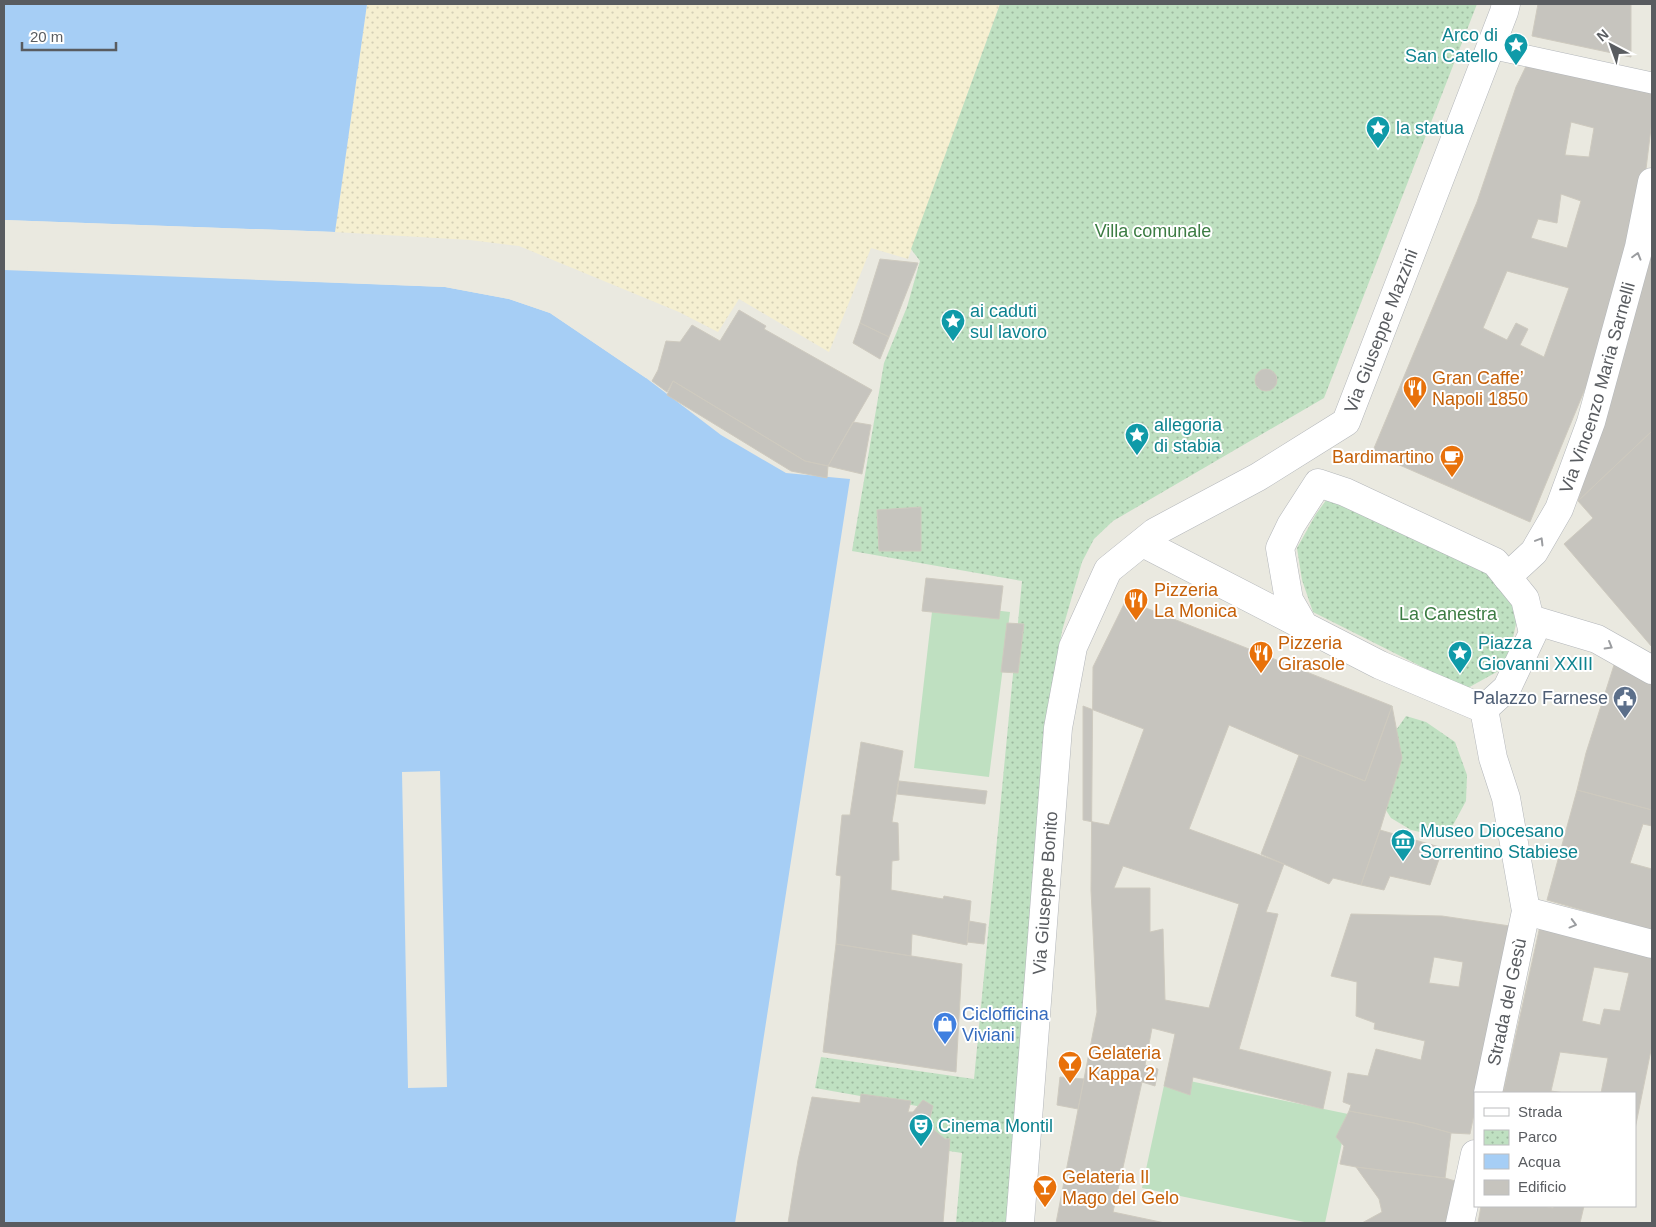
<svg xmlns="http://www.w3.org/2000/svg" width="1656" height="1227" font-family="Arial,sans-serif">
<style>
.grass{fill:#bfe0c1}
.sand{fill:url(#sand-dots)}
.park{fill:url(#park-dots)}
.water{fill:#a6cef5}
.pier{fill:#eae9e0}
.building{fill:#c6c4be;stroke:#cecabf;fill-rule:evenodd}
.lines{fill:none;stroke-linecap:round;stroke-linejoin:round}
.pedestrian-casing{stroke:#b3b6ba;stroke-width:22}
.minor-casing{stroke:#b3b6ba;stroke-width:29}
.tertiary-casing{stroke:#b3b6ba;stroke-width:29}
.pedestrian{stroke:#fff;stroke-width:21}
.minor{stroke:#fff;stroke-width:28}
.tertiary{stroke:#fff;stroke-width:28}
.oneway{stroke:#9b9da0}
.labels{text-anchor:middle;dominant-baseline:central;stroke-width:4;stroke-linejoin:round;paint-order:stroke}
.culture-label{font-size:18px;fill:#0d838f;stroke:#fff;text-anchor:start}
.park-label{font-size:18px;fill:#3c7c43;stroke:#fff}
.street-label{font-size:18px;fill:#595c60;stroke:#fff}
.food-label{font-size:18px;fill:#c56008;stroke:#fff;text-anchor:start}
.service-label{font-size:18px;fill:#4e5e75;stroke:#fff;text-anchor:end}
.shop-label{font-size:18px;fill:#366cbe;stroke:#fff;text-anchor:start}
</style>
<defs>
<pattern id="sand-dots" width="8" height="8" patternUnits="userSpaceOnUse" patternTransform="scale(1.25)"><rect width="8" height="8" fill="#f5efd1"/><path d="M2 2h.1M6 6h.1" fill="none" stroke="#d4cfb6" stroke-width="1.8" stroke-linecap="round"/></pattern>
<pattern id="park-dots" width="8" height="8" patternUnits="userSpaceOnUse" patternTransform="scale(1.25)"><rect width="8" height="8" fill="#bfe0c1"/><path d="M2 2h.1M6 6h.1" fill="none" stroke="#9eb9a0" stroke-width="1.8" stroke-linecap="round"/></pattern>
</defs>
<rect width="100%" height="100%" fill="#eae9e0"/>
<!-- grass -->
<path class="grass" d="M933,603L1010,612L989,777L914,768Z
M1166,1076L1348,1114L1325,1223H1309L1142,1188Z"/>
<!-- sand -->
<path class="sand" d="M367,4H1000L908,259L871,248L829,352L739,299L718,332L679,312L519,246L470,240L335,232Z"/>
<!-- park -->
<path class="park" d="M1000,4H1477L1324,398L1113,521L1094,539L1082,562L1062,631L1054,676L1009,1223H956L962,1153L949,1151L940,1144L921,1122L917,1106L815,1088L821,1057L974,1079L1022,581L852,551L884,363L907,307L920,261L911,249Z
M1330,495L1492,570L1520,605L1510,652L1502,669L1466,689L1313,612L1302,580L1297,548L1316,514Z
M1406,716L1426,722L1455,742L1467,775L1466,801L1453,825L1442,837L1411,830L1391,818L1375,793L1392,736Z"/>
<!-- water -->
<path class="water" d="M4,4H367L335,232L4,220Z
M4,270L445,287L509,299L550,313L646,378L721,435L786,473L850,479L735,1223H4Z"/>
<!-- pier -->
<path class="pier" d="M4,220L335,232H338L335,234L4,222Z
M4,267L446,285L510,297L551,311L647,376L646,378L550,313L509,299L445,287L4,269Z
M440,771L447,1087L408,1088L402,772Z"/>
<!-- building -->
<path class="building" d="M1538,4H1631V57L1532,36Z
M1528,62L1652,90V120L1645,177L1592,372L1530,522L1372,453L1477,202L1516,87ZM1571,122L1594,128L1589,157L1565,155ZM1561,194L1581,201L1567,248L1531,238L1538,219L1557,223ZM1507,271L1569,288L1544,357L1520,345L1528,329L1516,323L1507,340L1483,328Z
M1652,253V431L1578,501Z
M880,259L918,263L889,337L860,323Z
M739,310L766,326L764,329L872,390L828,466L805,461L673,381L667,392L652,381L658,370L666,341L680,342L692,325L720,341Z
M860,323L889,337L880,359L853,343Z
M1255 380a11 11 0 1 1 22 0a11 11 0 1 1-22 0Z
M673,381L805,461L828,466L827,478L791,471L667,395Z
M853,422L871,425L862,474L828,466Z
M1652,431V647L1564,544L1593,518L1578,501Z
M921,507V551H879L877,510Z
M926,578L1003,586L999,619L922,611Z
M1126,600L1392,706L1365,781L1299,755L1229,725L1189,829L1284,864L1266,912L1278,914L1239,1049L1331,1072L1323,1109L1193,1077L1190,1095L1164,1086L1175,1034L1152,1028L1145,1065L1158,1069L1155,1086L1142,1082L1113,1212L1165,1223H1056L1097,1012L1091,890L1093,667ZM1123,866L1239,904L1209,1008L1165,1000L1163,929L1150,932V888H1114Z
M1007,623L1024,624L1018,673L1001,672Z
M1614,665L1652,685V810L1577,790L1586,753Z
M1083,706L1144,729L1109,825L1083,820Z
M1392,706L1402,758L1380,830L1361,885L1333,878L1329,884L1261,854L1299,755L1365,781Z
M861,742L903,751L892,822L898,823L899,860L892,861L891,890L943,899L944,896L971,901L967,945L912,934L911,956L836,944L841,876L836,875L842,815H850Z
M899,781L987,791L985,804L897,794Z
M1577,790L1652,810V826L1643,824L1630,863L1652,869V930L1547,900Z
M1380,830L1443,848L1430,885L1390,876L1384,890L1361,885Z
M1351,914L1442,916L1510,926L1475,1093V1109L1470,1134L1451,1133L1414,1123L1349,1111L1351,1105L1343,1102L1348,1073L1368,1076L1376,1049L1421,1060L1425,1041L1374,1029L1375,1023L1356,1016L1357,982L1331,976ZM1434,957L1463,962L1459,987L1429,983Z
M969,921L986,924L984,944L967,942Z
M1540,926L1652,953V1045L1635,1129V1093H1601L1608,1058L1560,1052L1551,1091L1565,1093H1503ZM1594,967L1629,973L1620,1011L1604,1009L1600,1025L1582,1021Z
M836,944L962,964L956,1072L823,1052Z
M1060,1077L1084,1079L1078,1109L1057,1105Z
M861,1094L911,1101L908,1112H913L923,1100L933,1106L930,1118L934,1130L945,1139H950L943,1223H788L798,1160L812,1097L860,1103Z
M1349,1111L1414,1123L1451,1133L1445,1178L1356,1167L1340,1164L1344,1146L1336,1137Z
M1356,1167L1445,1178L1462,1183L1454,1223H1362L1382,1212L1379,1199Z
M1481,1206H1541L1553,1208L1554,1206H1584L1580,1223H1478Z"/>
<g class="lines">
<defs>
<path id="pedestrian" d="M1490,48L1652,83"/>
<g id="minor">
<path d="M1318,483L1345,492L1495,562L1525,599L1533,633L1507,688L1484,709L1380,665L1304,626L1289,600L1280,548L1291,525Z"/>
<path d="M1143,543L1304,626"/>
<path id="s1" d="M1507,577L1534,552L1559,509L1591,422L1639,247L1652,182"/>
<path d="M1530,619L1597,639L1652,670"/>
<path d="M1484,709L1493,758L1506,798L1526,911L1488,1093"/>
<path d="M1526,911L1652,944"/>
<path d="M1460,1223L1475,1154"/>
</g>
<g id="tertiary">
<path id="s2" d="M1020,1223L1058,728L1073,647L1108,570L1155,532L1258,477L1346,422L1504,12L1506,4"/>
</g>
</defs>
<!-- pedestrian casing -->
<use href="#pedestrian" class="pedestrian-casing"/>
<!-- minor casing -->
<use href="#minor" class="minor-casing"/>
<!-- tertiary casing -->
<use href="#tertiary" class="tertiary-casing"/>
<!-- pedestrian -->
<use href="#pedestrian" class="pedestrian"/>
<!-- minor -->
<use href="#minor" class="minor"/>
<!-- tertiary -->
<use href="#tertiary" class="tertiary"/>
</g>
<!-- one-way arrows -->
<defs><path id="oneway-chevron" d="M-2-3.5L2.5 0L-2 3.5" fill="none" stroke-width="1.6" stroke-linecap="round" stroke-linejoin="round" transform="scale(1.25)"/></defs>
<g class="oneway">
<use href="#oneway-chevron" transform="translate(1637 256) rotate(-74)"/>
<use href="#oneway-chevron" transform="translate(1540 541) rotate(-59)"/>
<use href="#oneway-chevron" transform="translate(1609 646) rotate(30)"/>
<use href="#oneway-chevron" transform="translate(1573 924) rotate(15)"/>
</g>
<!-- icons -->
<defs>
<symbol id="sight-pin" viewBox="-11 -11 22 30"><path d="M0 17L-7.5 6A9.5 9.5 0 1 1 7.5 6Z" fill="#0f9aa8" stroke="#fff"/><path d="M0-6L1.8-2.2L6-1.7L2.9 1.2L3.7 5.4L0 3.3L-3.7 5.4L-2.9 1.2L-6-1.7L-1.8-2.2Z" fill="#fff"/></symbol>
<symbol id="restaurant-pin" viewBox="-11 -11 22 30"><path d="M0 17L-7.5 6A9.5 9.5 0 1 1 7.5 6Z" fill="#e8710a" stroke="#fff"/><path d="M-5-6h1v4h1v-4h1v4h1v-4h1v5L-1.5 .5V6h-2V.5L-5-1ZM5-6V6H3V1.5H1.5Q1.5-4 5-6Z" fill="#fff"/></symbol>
<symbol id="cafe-pin" viewBox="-11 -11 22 30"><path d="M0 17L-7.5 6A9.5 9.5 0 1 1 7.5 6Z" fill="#e8710a" stroke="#fff"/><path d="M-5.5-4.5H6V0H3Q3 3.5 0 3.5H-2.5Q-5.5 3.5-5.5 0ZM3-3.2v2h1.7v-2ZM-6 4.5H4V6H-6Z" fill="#fff"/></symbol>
<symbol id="civic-pin" viewBox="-11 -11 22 30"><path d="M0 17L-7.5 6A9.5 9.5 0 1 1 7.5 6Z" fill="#5c6f8a" stroke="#fff"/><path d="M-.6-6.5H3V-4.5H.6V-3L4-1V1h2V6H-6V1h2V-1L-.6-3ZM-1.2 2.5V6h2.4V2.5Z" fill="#fff"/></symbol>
<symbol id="museum-pin" viewBox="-11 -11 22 30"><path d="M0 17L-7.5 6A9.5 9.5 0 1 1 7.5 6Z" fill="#0f9aa8" stroke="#fff"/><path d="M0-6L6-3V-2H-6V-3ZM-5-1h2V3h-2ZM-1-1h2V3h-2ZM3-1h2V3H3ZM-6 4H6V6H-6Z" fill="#fff"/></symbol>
<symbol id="shop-pin" viewBox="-11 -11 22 30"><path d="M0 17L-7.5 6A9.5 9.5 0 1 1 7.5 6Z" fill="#3f7fe0" stroke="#fff"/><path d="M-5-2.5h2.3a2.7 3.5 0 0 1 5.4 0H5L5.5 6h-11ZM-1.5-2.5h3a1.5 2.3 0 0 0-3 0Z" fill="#fff"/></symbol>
<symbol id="bar-pin" viewBox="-11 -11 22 30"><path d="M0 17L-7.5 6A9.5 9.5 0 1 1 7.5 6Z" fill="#e8710a" stroke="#fff"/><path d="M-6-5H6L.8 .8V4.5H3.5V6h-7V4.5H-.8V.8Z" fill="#fff"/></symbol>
<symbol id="theatre-pin" viewBox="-11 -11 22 30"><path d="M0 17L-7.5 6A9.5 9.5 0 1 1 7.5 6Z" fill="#0f9aa8" stroke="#fff"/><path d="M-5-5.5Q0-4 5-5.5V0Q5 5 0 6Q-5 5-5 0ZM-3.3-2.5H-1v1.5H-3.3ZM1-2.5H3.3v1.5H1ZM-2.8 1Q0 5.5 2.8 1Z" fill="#fff"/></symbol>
</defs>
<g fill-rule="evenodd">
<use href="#sight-pin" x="1502" y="31" width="28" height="38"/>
<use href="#sight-pin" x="1364" y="114" width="28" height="38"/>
<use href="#sight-pin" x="939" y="307" width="28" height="38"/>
<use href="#restaurant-pin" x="1401" y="374" width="28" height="38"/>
<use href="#sight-pin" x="1123" y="421" width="28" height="38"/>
<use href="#cafe-pin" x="1438" y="443" width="28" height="38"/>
<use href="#restaurant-pin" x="1122" y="586" width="28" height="38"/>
<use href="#restaurant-pin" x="1247" y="639" width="28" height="38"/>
<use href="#sight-pin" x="1446" y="639" width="28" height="38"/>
<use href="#civic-pin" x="1611" y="684" width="28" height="38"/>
<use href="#museum-pin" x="1389" y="827" width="28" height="38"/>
<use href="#shop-pin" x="931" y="1010" width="28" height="38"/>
<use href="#bar-pin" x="1056" y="1049" width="28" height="38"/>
<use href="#theatre-pin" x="907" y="1112" width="28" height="38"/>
<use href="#bar-pin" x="1031" y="1173" width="28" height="38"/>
</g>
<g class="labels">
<!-- culture labels -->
<g class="culture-label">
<text x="1498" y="35" text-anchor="end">Arco di<tspan x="1498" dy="21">San Catello</tspan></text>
<text x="1396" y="128">la statua</text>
<text x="970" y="311">ai caduti<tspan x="970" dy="21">sul lavoro</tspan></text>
<text x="1154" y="425">allegoria<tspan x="1154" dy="21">di stabia</tspan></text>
<text x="1478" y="643">Piazza<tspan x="1478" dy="21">Giovanni XXIII</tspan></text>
<text x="1420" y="831">Museo Diocesano<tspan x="1420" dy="21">Sorrentino Stabiese</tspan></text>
<text x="938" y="1126">Cinema Montil</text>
</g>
<!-- park labels -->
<g class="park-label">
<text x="1153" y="231">Villa comunale</text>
<text x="1448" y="614">La Canestra</text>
</g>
<!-- street labels -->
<g class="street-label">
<text stroke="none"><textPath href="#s2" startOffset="1042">Via Giuseppe Mazzini</textPath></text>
<text stroke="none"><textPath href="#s1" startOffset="214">Via Vincenzo Maria Sarnelli</textPath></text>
<text stroke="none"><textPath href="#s2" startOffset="331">Via Giuseppe Bonito</textPath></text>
<text transform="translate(1507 1002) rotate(-78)">Strada del Gesù</text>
</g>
<!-- food labels -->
<g class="food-label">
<text x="1432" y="378">Gran Caffe’<tspan x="1432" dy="21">Napoli 1850</tspan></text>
<text x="1434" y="457" text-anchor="end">Bardimartino</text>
<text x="1154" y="590">Pizzeria<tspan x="1154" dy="21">La Monica</tspan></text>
<text x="1278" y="643">Pizzeria<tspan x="1278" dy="21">Girasole</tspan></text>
<text x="1088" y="1053">Gelateria<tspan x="1088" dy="21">Kappa 2</tspan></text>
<text x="1062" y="1177">Gelateria Il<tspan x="1062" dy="21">Mago del Gelo</tspan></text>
</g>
<!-- service labels -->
<g class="service-label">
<text x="1608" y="698">Palazzo Farnese</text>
</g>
<!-- shop labels -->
<g class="shop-label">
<text x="962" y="1014">Ciclofficina<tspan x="962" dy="21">Viviani</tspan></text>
</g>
</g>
<!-- border -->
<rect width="1656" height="1227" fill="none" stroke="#595c60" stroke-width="10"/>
<!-- legend -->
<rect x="1474" y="1092" width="162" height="115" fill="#ffffff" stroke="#bdbebf"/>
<rect x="1484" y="1108" width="25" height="8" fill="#ffffff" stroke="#bdbebf"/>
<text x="1518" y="1117" font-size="15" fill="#595c60">Strada</text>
<rect x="1484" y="1130" width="25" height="15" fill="url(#park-dots)" stroke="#bdbebf"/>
<text x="1518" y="1142" font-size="15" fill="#595c60">Parco</text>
<rect x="1484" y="1154" width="25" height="15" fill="#a6cef5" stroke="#bdbebf"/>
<text x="1518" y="1167" font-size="15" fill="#595c60">Acqua</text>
<rect x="1484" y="1180" width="25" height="15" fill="#c6c4be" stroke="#bdbebf"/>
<text x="1518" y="1192" font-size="15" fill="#595c60">Edificio</text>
<!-- north arrow -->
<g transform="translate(1611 45) rotate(319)" stroke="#ffffff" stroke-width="4" paint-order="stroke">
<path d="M0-4L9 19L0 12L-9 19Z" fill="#595c60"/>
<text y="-8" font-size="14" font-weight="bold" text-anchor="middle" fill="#595c60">N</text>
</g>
<!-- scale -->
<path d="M22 42v8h94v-8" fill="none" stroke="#595c60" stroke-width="2.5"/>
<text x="30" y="42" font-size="15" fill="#595c60" stroke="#ffffff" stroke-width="4" paint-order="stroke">20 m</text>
</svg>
